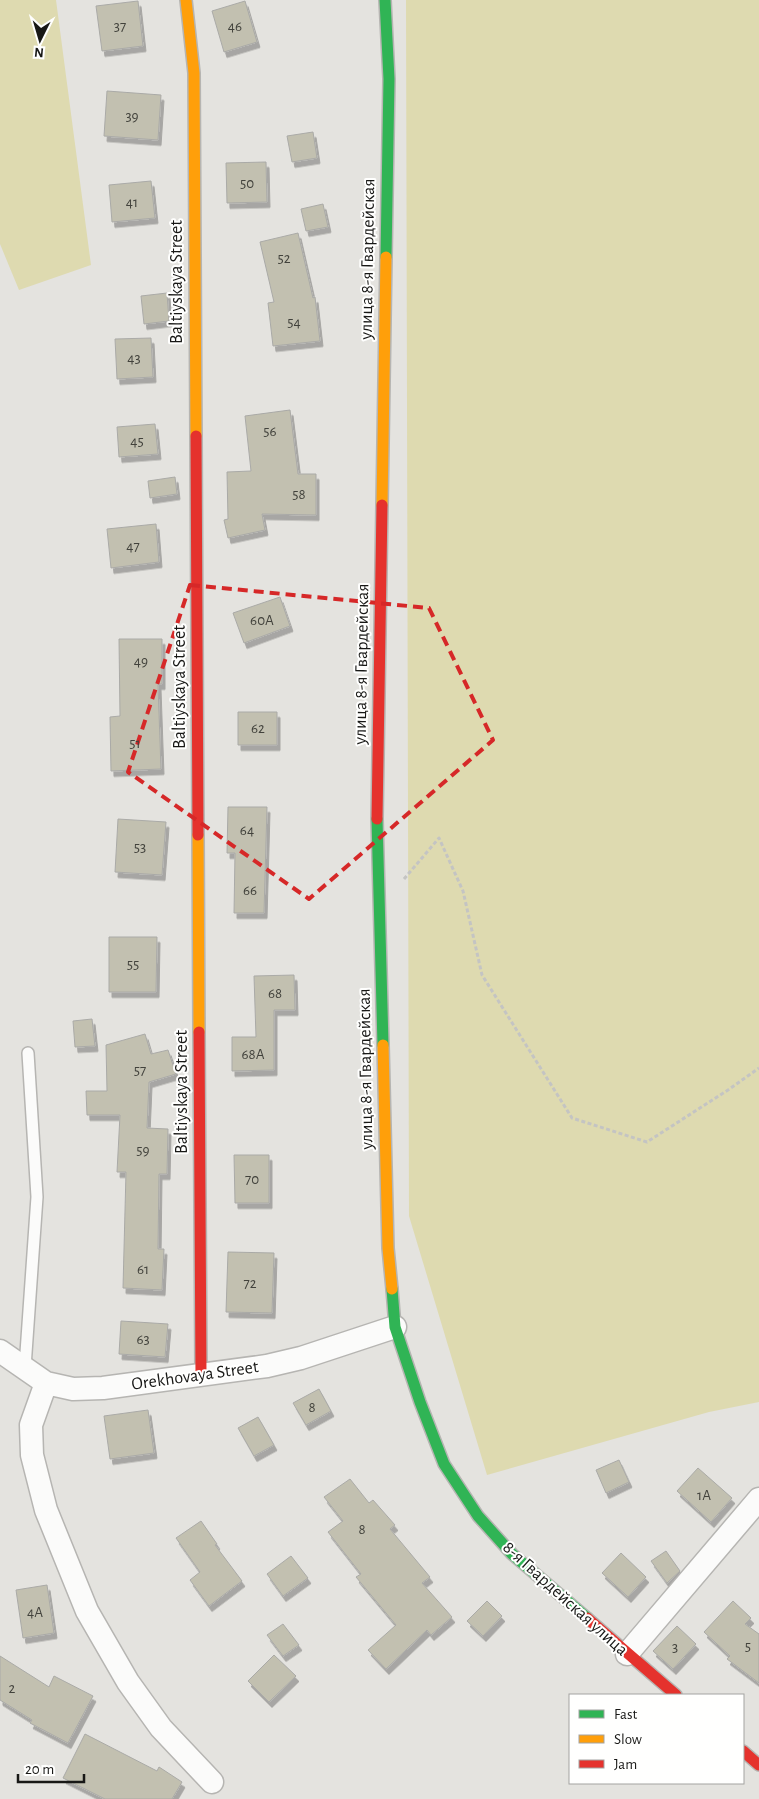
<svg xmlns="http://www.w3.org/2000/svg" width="759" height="1799" font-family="'Alegreya Sans',sans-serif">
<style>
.green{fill:#dedab0}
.building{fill:#c2c0b0;stroke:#aaaaa7;filter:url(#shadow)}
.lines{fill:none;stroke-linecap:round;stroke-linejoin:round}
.lane-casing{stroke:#b6b5b2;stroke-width:14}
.street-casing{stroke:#b6b5b2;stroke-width:25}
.fast-casing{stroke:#b6b5b2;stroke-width:14}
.slow-casing{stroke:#b6b5b2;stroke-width:14}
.jam-casing{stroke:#b6b5b2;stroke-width:14}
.path{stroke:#c4c4c3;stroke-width:3;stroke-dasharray:4 2.5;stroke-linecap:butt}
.lane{stroke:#fbfbfa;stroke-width:11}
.street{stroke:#fbfbfa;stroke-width:22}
.fast{stroke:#30b455;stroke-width:11}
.slow{stroke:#ff9f0a;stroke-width:11}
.jam{stroke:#e5322d;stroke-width:11}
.marked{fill:none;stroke:#d62828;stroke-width:4;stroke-dasharray:10 6;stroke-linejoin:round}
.labels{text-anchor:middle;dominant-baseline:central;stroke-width:4;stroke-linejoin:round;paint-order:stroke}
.number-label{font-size:15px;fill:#42423c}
.street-label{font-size:18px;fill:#181816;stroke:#fffffe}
</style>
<defs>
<filter id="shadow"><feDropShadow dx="3" dy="5.5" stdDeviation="0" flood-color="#0004"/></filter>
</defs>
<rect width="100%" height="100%" fill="#e4e3df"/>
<!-- green -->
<path class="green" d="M0,0H56L91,265L19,290L0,244Z
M406,0H759V1402L709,1412L487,1475L409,1216Z"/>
<!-- building -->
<path class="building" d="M138,1L143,46L102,51L96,6Z
M245,1L257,42L224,52L212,11Z
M107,91L161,95L158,140L104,136Z
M313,132L317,158L292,162L287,136Z
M266,162L267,202L227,203L226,163Z
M151,181L155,218L112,222L109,185Z
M323,204L328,227L306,231L301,209Z
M298,233L313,298L315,297L320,341L273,346L268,303L274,302L260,242Z
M167,293L169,321L144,324L141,296Z
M151,338L153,377L117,379L115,339Z
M290,410L298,474H316V515L262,514L265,530L228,538L224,520L228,519L227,472L251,471L245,416Z
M155,424L158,454L119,457L117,427Z
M175,477L177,494L150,498L148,481Z
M156,524L159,562L111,568L107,529Z
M280,597L290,626L244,643L233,613Z
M119,639H162V684H158L161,769L111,771L110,717L120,716Z
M238,712H277V745H238Z
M228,807H267L264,913H234L235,853H227Z
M118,819L166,822L162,875L115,872Z
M109,937H157L156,992H109Z
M294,975L295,1010H274V1070L232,1071V1037H256L254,976Z
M92,1019L95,1046L75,1047L73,1021Z
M145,1034L151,1054L168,1050L176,1074L149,1082L147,1128L168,1129L167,1174H159L158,1249H164L162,1290L123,1288L126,1172H117L120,1115H87L86,1091H107L106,1045Z
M234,1155H269V1203H235Z
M228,1252L274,1253L272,1313L226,1312Z
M121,1321L168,1324L165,1357L119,1354Z
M319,1389L331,1411L306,1425L293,1403Z
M148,1410L154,1453L110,1459L104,1416Z
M258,1417L274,1445L254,1456L238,1428Z
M619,1460L629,1482L606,1493L596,1470Z
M698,1468L732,1498L711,1522L677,1491Z
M350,1479L369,1503L373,1500L395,1525L390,1529L430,1577L422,1583L452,1617L431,1635L427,1630L386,1669L368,1650L396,1625L356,1577L361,1574L328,1532L343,1521L324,1497Z
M201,1521L217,1544L215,1545L242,1581L209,1606L190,1580L200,1572L176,1538Z
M666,1551L680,1571L667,1583L651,1561Z
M621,1553L646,1577L628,1597L602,1573Z
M291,1556L308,1578L283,1596L267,1574Z
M47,1585L54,1633L23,1638L16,1590Z
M487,1601L502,1616L483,1636L467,1621Z
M733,1601L751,1618L745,1624L759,1634V1683L727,1659L730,1656L704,1632Z
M283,1624L299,1645L283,1656L267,1635Z
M677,1626L696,1644L673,1669L653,1651Z
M274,1655L296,1676L269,1702L248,1681Z
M0,1656L49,1687L54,1676L93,1696L68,1743L30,1723L32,1720L0,1700Z
M85,1734L157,1771L159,1767L182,1782L172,1799H105L63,1778Z"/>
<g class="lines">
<defs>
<path id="lane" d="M25,1367L37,1197L28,1053"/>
<path id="street" d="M0,1351L46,1383L73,1389L103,1388L267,1366L301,1358L395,1327
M46,1383L31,1425L32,1455L46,1510L87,1611L128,1682L161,1728L212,1782
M627,1654L759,1499"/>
<path id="fast" d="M385,0L389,79L386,257
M377,819L383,1045
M392,1289L395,1327L420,1402L444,1464L478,1516L512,1554L587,1618"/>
<path id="slow" d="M186,0L194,73L196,436
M382,505L386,257
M198,835L199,1032
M383,1045L388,1248L392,1289"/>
<path id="jam" d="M196,436L198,835
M377,819L382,505
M199,1032L201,1375
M587,1618L676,1695
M743,1751L759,1765"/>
</defs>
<!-- lane casing -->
<use href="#lane" class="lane-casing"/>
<!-- street casing -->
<use href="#street" class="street-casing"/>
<!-- fast casing -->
<use href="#fast" class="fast-casing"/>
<!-- slow casing -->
<use href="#slow" class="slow-casing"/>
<!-- jam casing -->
<use href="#jam" class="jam-casing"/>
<!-- path -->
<path class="path" d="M404,879L439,838L463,891L482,975L572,1118L647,1142L728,1090L759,1068"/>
<!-- lane -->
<use href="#lane" class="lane"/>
<!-- street -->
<use href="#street" class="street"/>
<!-- fast -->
<use href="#fast" class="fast"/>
<!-- slow -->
<use href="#slow" class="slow"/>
<!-- jam -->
<use href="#jam" class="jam"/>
</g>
<!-- marked area -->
<path class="marked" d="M190,585L429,608L493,740L309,899L128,772Z"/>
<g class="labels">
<!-- number labels -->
<g class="number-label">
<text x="120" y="26">37</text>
<text x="235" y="26">46</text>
<text x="132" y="116">39</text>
<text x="247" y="183">50</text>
<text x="132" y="202">41</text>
<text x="284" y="258">52</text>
<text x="294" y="322">54</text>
<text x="134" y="358">43</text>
<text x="270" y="431">56</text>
<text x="137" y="441">45</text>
<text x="299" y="494">58</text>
<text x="133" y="546">47</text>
<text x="262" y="620">60А</text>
<text x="141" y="661">49</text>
<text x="258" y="728">62</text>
<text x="135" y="743">51</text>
<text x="247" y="830">64</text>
<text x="140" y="847">53</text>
<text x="250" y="890">66</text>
<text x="133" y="964">55</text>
<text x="275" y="993">68</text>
<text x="253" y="1054">68А</text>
<text x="140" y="1070">57</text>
<text x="143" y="1150">59</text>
<text x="252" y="1179">70</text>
<text x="143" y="1269">61</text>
<text x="250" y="1283">72</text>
<text x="143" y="1339">63</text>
<text x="312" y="1407">8</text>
<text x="704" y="1495">1А</text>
<text x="362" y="1529">8</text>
<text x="35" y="1612">4А</text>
<text x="748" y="1646">5</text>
<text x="675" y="1647">3</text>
<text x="12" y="1688">2</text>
</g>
<!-- street labels -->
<g class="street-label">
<text transform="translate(368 259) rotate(-89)">улица 8-я Гвардейская</text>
<text transform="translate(177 282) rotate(-90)">Baltiyskaya Street</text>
<text transform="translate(362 664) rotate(-89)">улица 8-я Гвардейская</text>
<text transform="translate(180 687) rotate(-90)">Baltiyskaya Street</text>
<text transform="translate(366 1069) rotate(-91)">улица 8-я Гвардейская</text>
<text transform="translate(182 1092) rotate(-90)">Baltiyskaya Street</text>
<text transform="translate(195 1376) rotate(-8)">Orekhovaya Street</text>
<text transform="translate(565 1599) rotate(42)">8-я Гвардейская улица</text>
</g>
</g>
<!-- legend -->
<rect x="569" y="1694" width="175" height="90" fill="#fffffe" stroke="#a3a3a1"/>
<rect x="579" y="1710" width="25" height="8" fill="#30b455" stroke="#a3a3a1"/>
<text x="614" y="1719" font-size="15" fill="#181816">Fast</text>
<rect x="579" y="1735" width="25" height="8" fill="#ff9f0a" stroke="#a3a3a1"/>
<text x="614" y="1744" font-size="15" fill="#181816">Slow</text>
<rect x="579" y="1760" width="25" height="8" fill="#e5322d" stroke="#a3a3a1"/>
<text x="614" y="1769" font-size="15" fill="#181816">Jam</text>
<!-- north arrow -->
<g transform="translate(40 40) rotate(185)" stroke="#fffffe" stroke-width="4" paint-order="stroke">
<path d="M0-4L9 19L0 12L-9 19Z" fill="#181816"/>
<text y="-8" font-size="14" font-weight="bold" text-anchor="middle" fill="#181816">N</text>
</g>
<!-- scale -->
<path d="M18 1774v8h66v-8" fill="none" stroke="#181816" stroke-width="2.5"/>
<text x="25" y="1774" font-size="15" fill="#181816" stroke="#fffffe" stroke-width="4" paint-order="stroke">20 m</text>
</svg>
